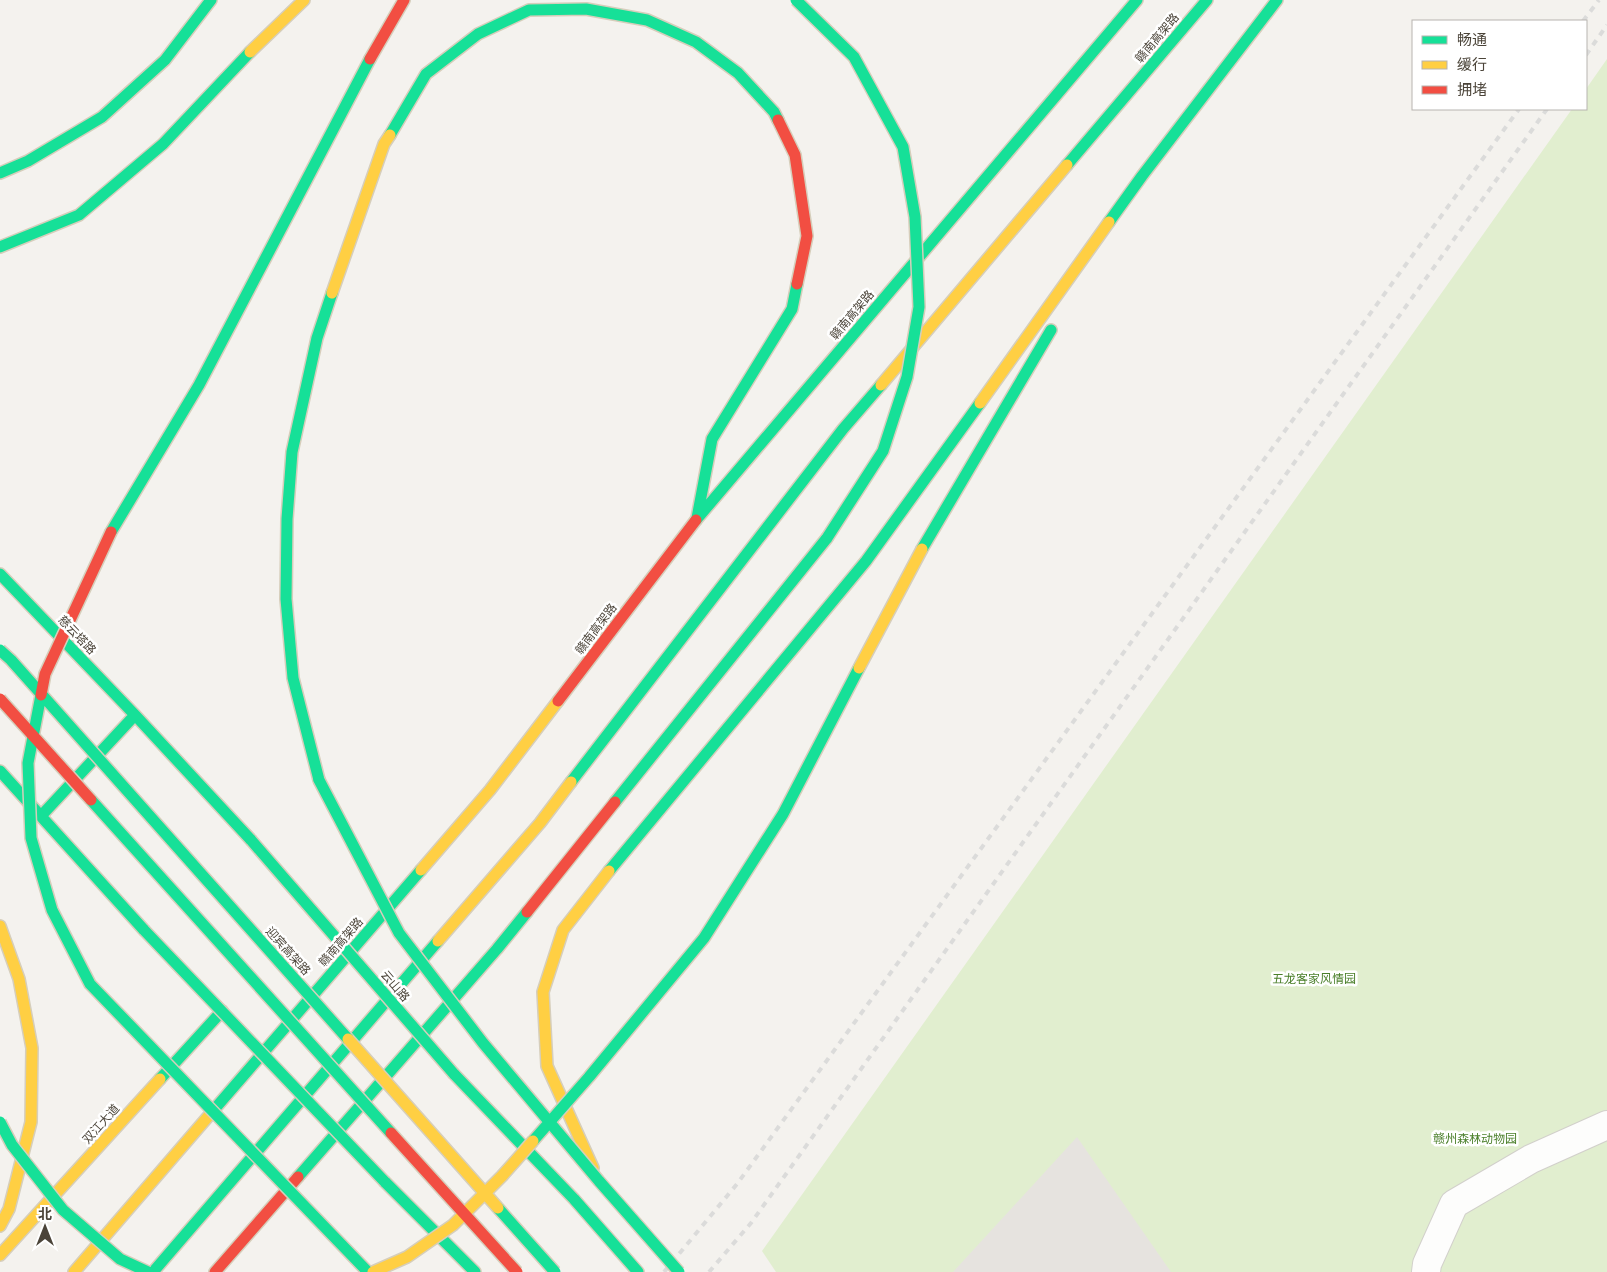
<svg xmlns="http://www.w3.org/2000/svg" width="1607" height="1272" font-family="'Public Sans','Noto Sans SC',sans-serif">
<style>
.green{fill:#e1eecf}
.parking{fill:#e6e3df}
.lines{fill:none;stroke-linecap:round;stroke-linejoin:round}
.street-casing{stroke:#d2d0cb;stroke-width:30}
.fast-casing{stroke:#d6cebb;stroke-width:14}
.slow-casing{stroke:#d6cebb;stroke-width:14}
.jam-casing{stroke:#d6cebb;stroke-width:14}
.street{stroke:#fdfdfc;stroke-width:28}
.fast{stroke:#16e098;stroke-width:11}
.slow{stroke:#ffcf43;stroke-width:11}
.jam{stroke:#f24e42;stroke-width:11}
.rail{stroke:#dbdbda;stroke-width:4;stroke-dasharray:6 6;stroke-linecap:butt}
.fast-bridge-casing{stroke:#d6cebb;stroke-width:14;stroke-linecap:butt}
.slow-bridge-casing{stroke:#d6cebb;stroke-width:14;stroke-linecap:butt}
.jam-bridge-casing{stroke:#d6cebb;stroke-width:14;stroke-linecap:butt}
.fast-bridge{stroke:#16e098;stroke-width:11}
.slow-bridge{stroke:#ffcf43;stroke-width:11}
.jam-bridge{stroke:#f24e42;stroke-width:11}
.labels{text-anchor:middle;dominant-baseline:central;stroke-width:5;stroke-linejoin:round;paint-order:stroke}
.street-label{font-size:12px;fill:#4b4439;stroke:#fff}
.park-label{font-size:12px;fill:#4a7f2a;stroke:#fff}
</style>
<rect width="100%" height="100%" fill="#f4f2ee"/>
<!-- green -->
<path class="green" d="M1607,59V1272H776L762,1251L1572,109H1586V89Z"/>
<!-- parking -->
<path class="parking" d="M1077,1137L1171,1272H953Z"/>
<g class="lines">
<defs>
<path id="street" d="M1426,1272L1427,1264L1454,1204L1531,1159L1607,1125"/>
<path id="fast" d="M390,135L426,74L478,34L529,10L586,9L647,20L696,42L738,73L774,112L778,120
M1067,165L1207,0
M0,173L28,161L102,117L165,60L211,0
M1109,222L1142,176L1277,0
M0,247L79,215L163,144L250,52
M697,518L712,439L792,309L797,284
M696,520L1137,0
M111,532L199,385L370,59
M922,549L1051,330
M0,574L135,715L251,840
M0,771L144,930
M319,780L293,678L286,599L287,519L292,452L317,338L332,293
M571,782L843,429L881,385
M615,802L827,538
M41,816L135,715
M609,871L866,561L980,403
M454,1074L574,1199L638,1272
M160,1079L222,1011
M212,1112L421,870
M298,1177L497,949L527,912
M385,1182L475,1272
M153,1272L438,941"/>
<path id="slow" d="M250,52L304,0
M332,293L384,144L390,135
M881,385L1067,165
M980,403L1109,222
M421,870L490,790L558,701
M0,926L19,979L32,1048L31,1122L9,1209L0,1226
M438,941L540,823L571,782
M593,1168L547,1066L543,992L563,930L609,871
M0,1255L160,1079
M74,1272L212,1112"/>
<path id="jam" d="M370,59L404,0
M778,120L795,155L807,236L797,284
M558,701L696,520
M527,912L615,802
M215,1272L298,1177"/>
</defs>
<!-- street casing -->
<use href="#street" class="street-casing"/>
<!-- fast casing -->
<use href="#fast" class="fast-casing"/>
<!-- slow casing -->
<use href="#slow" class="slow-casing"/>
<!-- jam casing -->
<use href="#jam" class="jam-casing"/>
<!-- street -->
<use href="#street" class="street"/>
<!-- fast -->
<use href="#fast" class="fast"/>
<!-- slow -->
<use href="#slow" class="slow"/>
<!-- jam -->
<use href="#jam" class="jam"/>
<!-- rail -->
<path class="rail" d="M1583,21L1599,0
M1586,55L1607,25
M664,1272L737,1184L1519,109
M709,1272L751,1223L1547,109"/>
<defs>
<path id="fast-bridge" d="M796,0L854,57L903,147L915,217L919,307L907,377L883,451L827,538
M0,650L11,660L348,1039
M41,695L28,763L31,838L52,910L90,984L368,1272
M319,780L399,933L483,1043L599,1181L679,1272
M91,800L391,1133
M251,840L454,1074
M144,930L385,1182
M0,1122L12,1145L63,1210L120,1259L148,1272
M533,1141L589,1077L704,938L783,814L859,668
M498,1208L555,1272"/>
<path id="slow-bridge" d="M859,668L922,549
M348,1039L498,1208
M373,1272L407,1257L453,1225L502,1176L533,1141"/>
<path id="jam-bridge" d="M41,695L45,674L111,532
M0,699L91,800
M391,1133L517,1272"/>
</defs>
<!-- fast-bridge casing -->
<use href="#fast-bridge" class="fast-bridge-casing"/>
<!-- slow-bridge casing -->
<use href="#slow-bridge" class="slow-bridge-casing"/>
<!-- jam-bridge casing -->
<use href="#jam-bridge" class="jam-bridge-casing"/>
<!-- fast-bridge -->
<use href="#fast-bridge" class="fast-bridge"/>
<!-- slow-bridge -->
<use href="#slow-bridge" class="slow-bridge"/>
<!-- jam-bridge -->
<use href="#jam-bridge" class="jam-bridge"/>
</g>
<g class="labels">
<!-- street labels -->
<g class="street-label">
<text transform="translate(1157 38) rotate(-50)">赣南高架路</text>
<text transform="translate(852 315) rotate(-50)">赣南高架路</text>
<text transform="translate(596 629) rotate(-53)">赣南高架路</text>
<text transform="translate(77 635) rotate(46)">慈云塔路</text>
<text transform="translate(341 942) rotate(-49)">赣南高架路</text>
<text transform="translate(288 951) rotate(48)">迎宾高架路</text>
<text transform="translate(395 986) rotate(49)">云山路</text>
<text transform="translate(101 1124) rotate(-48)">双江大道</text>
</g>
<!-- park labels -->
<g class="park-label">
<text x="1314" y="979">五龙客家风情园</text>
<text x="1475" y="1139">赣州森林动物园</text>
</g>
</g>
<!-- legend -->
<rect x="1412" y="20" width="175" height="90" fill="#ffffff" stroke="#b7b4b0"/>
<rect x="1422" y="36" width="25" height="8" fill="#16e098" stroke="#b7b4b0"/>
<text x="1457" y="45" font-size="15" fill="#4b4439">畅通</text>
<rect x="1422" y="61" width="25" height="8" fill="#ffcf43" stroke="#b7b4b0"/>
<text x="1457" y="70" font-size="15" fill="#4b4439">缓行</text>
<rect x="1422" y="86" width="25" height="8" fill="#f24e42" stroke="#b7b4b0"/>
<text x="1457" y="95" font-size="15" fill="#4b4439">拥堵</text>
<!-- north arrow -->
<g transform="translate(45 1227)" stroke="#ffffff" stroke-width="4" paint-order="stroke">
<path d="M0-4L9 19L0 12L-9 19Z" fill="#4b4439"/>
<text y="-8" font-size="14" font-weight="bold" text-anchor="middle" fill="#4b4439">北</text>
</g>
</svg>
